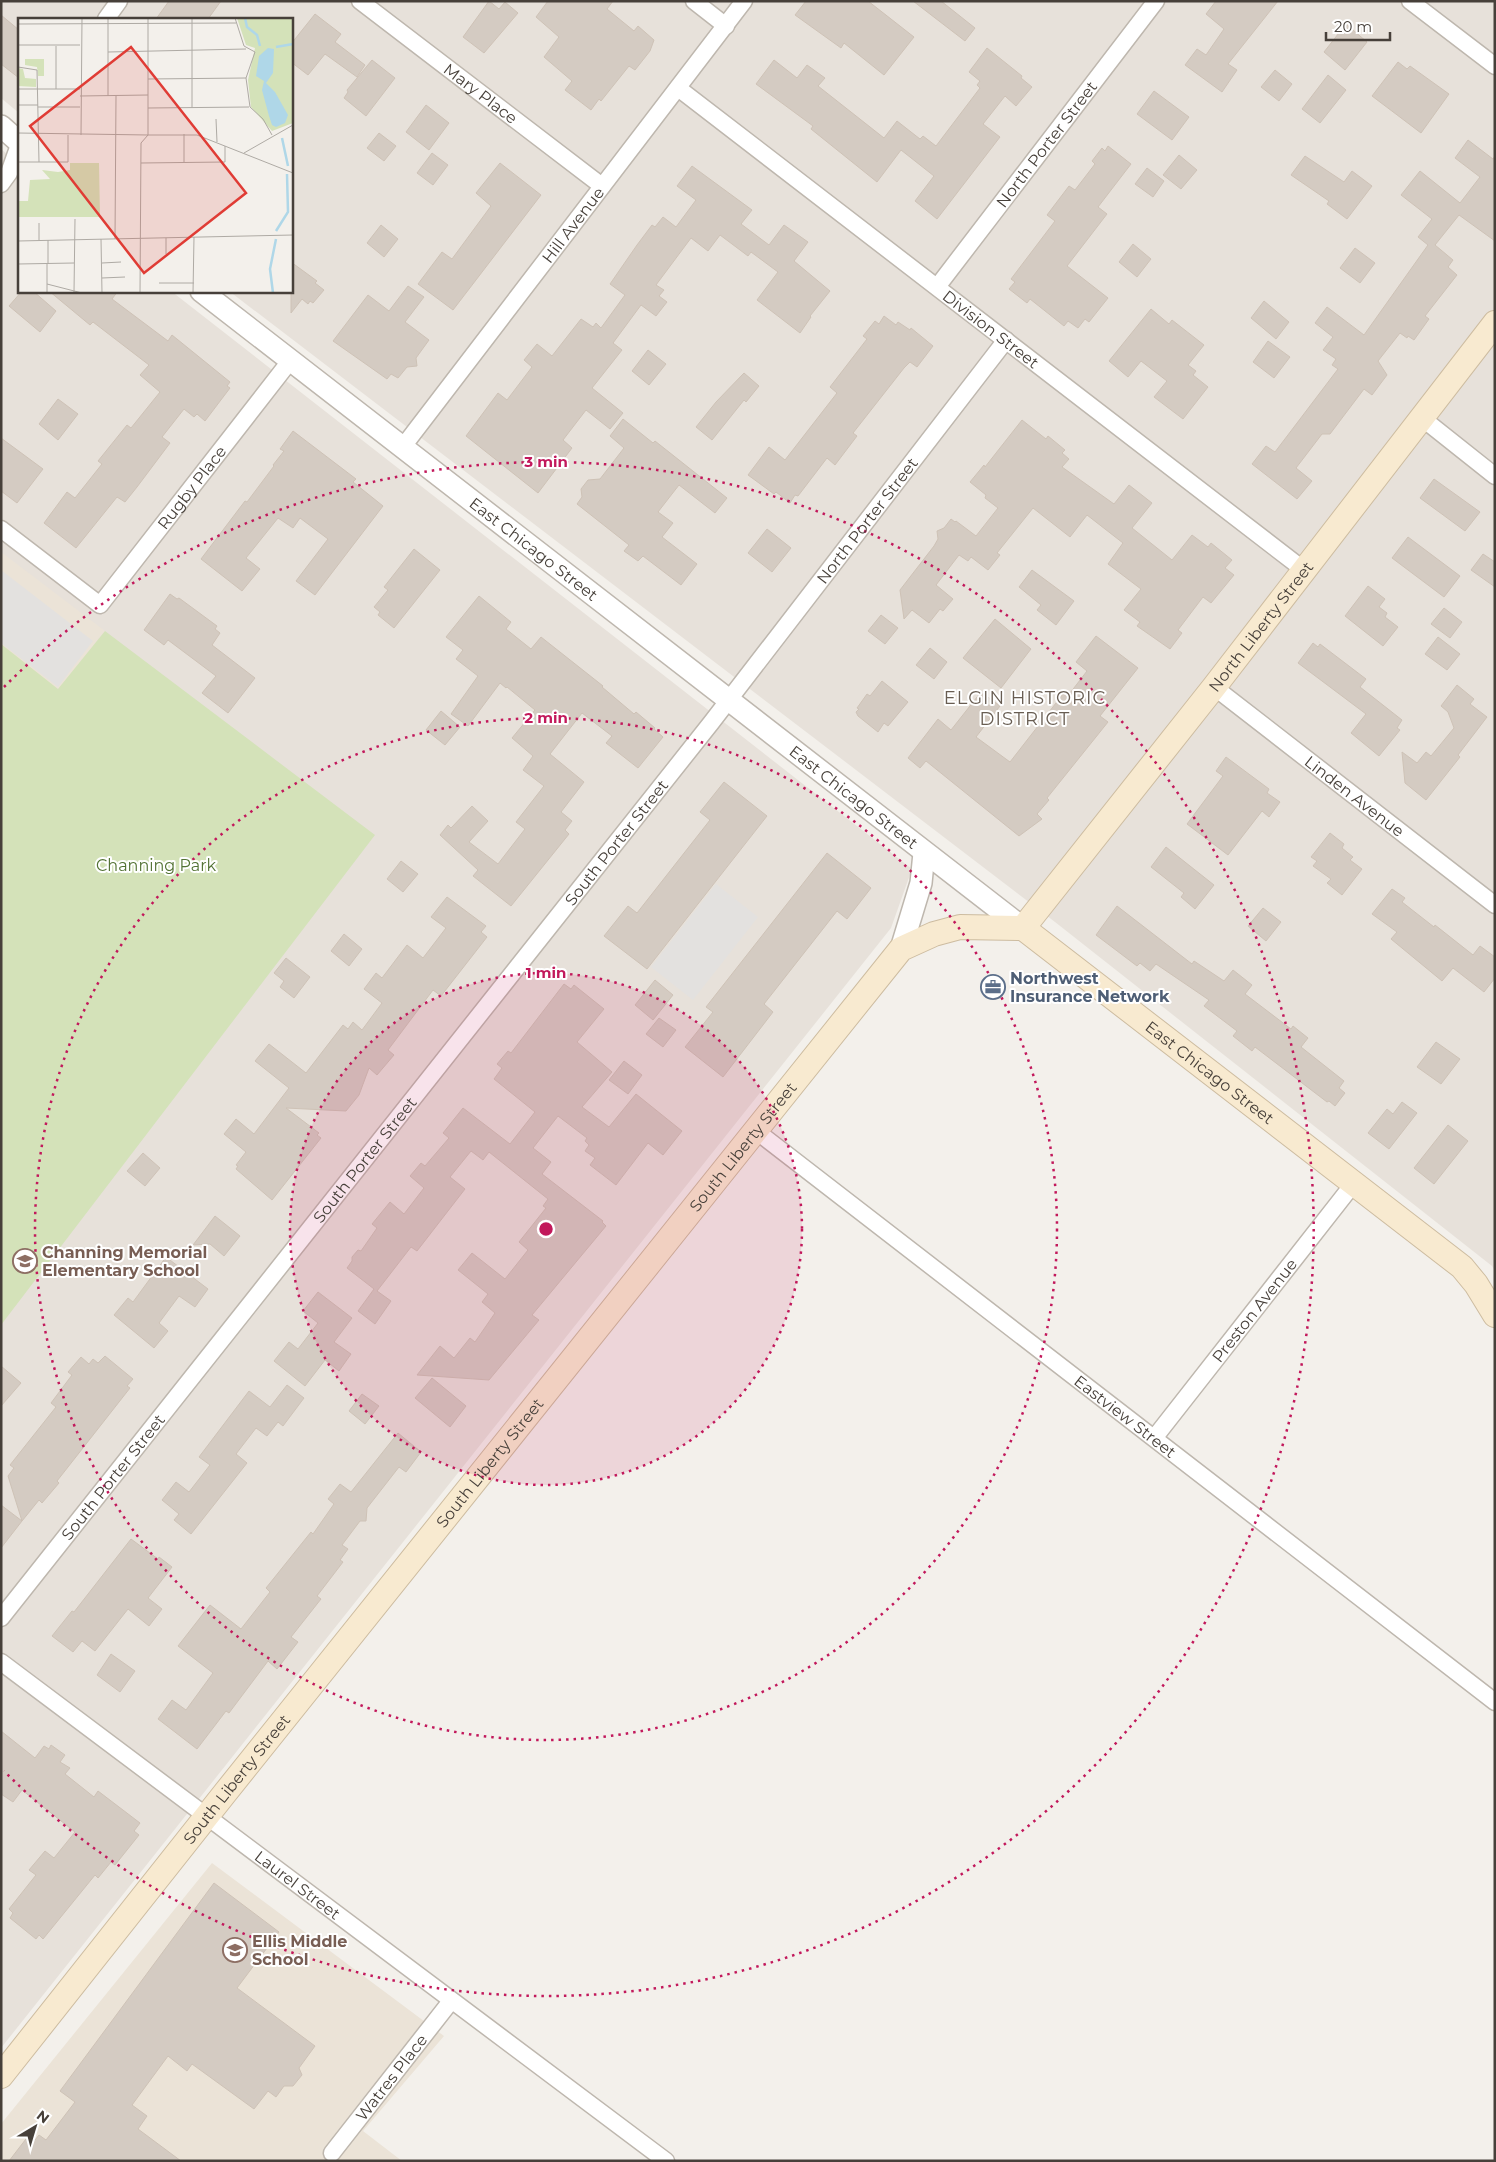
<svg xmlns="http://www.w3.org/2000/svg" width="1496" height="2162" font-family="Montserrat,sans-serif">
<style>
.residential{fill:#e7e1da}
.education{fill:#ebe3d7}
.green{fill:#d4e2b9}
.parking{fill:#e3e1df}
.building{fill:#d4cbc2;stroke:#cec2b6}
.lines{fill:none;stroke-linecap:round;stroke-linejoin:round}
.minor-casing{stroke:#beb7ae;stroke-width:19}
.tertiary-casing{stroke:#beb7ae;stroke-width:24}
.secondary-casing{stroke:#cdbca0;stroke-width:26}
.minor{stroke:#fff;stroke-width:16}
.tertiary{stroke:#fff;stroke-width:21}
.secondary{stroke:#f8ead0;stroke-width:24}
.ring{fill:none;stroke:#c2185b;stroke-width:2.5;stroke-dasharray:2.5 5}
.labels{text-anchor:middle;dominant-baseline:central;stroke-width:4;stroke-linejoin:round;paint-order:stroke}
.street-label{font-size:16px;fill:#47403a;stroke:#fff}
.park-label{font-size:16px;fill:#527233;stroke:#fff}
.service-label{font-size:16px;font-weight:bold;fill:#4e5e75;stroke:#fff;text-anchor:start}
.education-label{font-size:16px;font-weight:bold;fill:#785e54;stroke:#fff;text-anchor:start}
.neighbourhood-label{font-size:18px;letter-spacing:1px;fill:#685d52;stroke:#fff}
.inset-river{fill:none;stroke:#afd7e8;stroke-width:2.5}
.inset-road{fill:none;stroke:#aeaaa4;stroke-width:1}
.view{fill:#e03c35;fill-opacity:0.15;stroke:#e03c35;stroke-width:2.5}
.inset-edge{fill:none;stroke:#47403a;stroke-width:2.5}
.centre{fill:#c2185b;stroke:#fff;stroke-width:2.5}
.ring-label{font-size:15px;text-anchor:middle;font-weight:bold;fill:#c2185b;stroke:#fff;stroke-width:4;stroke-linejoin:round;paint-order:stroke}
</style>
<rect width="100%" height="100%" fill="#f3f0eb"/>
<!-- residential -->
<path class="residential" d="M1,1H1495V1271L1492,1266L1055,922L229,291H291V19H19V113L1,98Z
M1,149L19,164V291H171L912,869L891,928L1,2048Z"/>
<!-- education -->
<path class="education" d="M1,552L105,631L58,689L1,646Z
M212,1863L444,2036L363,2131L402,2161H1V2124Z"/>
<!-- green -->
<path class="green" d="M105,631L375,835L1,1325V644L58,689Z"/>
<!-- parking -->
<path class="parking" d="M1,570L93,641L58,687L1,643Z
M716,884L758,917L693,1000L651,967Z"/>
<!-- building -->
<path class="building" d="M169,1H221L208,19H156Z
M489,1L499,9L505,2L518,13L484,53L463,37Z
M548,1H613L607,9L634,31L638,26L654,40L650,51L635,70L629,66L601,101L599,99L591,110L565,90L572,81L544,57L559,37L536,17Z
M806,1H868L914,37L884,75L844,43L841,48L795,15Z
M913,1H941L975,28L965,41Z
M1216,1H1278L1228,64L1237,70L1222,92L1185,65L1197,49L1206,55L1224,29L1206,14Z
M315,14L341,34L335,42L365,65L357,77L325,54L308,75L291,62V44Z
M1,15L19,30V78L1,64Z
M1346,24L1367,42L1345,70L1324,52Z
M987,48L1022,76L1021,78L1032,87L1016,106L1005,96L983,124L1000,137L937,219L915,201L934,176L901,150L877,182L811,129L813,126L756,84L774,60L797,78L807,65L825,78L818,86L884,138L897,121L920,139L923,136L936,146L980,88L977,85L980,81L969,72Z
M372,60L395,78L366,116L344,98L348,92L347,90Z
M1398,62L1407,69L1410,66L1449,94L1421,133L1372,96Z
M1275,70L1292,84L1279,101L1261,87Z
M1328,75L1346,90L1320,123L1302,109Z
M1154,91L1189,117L1172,140L1137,114Z
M426,105L449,123L429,150L406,132Z
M379,133L396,146L384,161L367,148Z
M1468,140L1493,159L1495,156V241L1459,215L1435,245L1453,260L1448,267L1457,275L1425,316L1429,319L1414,340L1408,336L1407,338L1400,333L1378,361L1387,375L1372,395L1364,389L1330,434H1322L1296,468L1312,481L1297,499L1252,464L1266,446L1275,452L1338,369L1332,365L1336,359L1323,350L1333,337L1315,323L1327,307L1364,335L1428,245L1418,237L1432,219L1401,195L1420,171L1460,203L1480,177L1455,158Z
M1108,146L1131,164L1098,207L1107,214L1067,266L1108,298L1089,322L1085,319L1078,328L1068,321L1064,326L1030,299L1027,303L1009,289L1015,282L1011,279L1055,221L1047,215L1069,186L1075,190L1095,164L1092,161L1102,148L1105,151Z
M432,153L448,165L433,185L417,173Z
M1179,155L1197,170L1181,189L1163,175Z
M1305,156L1344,182L1352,171L1372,186L1347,219L1327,204L1329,201L1291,175Z
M500,163L541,195L453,310L418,284L442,252L452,259L491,206L476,193Z
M692,166L752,210L741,224L769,245L784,225L808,242L794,261L830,291L810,316L811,317L800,333L757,300L778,272L751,252L748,256L720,235L708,251L691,238L656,285L664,290L659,296L667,302L656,316L641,305L613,343L622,350L592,388L623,413L610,429L586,410L563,440L572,448L538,493L466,436L498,393L507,400L532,367L524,360L537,344L552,356L581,319L593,327L596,323L601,328L625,295L610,284L637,245L652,225L655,227L663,217L676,227L696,200L677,186Z
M1147,168L1164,181L1153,197L1135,184Z
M381,225L398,239L384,257L367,243Z
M1133,244L1151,259L1137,277L1119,262Z
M1355,248L1375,263L1360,283L1340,268Z
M291,262L317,281L315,283L324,290L313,303L310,301L308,304L302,299L291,313Z
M408,286L424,297L405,322L429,340L416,358L417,366L407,367L398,378L391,374L387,379L333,341L368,295L389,311Z
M22,291H33L56,311L40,332L9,306Z
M49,291H118L112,299L168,341L172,335L230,382L227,386L230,388L205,421L197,414L194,417L184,409L162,437L170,443L137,487L125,502L117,497L76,548L44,523L67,492L75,498L102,464L98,461L127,425L131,428L160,392L140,375L149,365L93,322L90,325Z
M1264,301L1289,322L1276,339L1251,318Z
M1151,309L1169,324L1172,320L1204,345L1188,365L1196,371L1193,375L1208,387L1183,419L1154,397L1167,381L1141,361L1128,377L1109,361Z
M884,316L896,325L898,322L910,330L911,328L933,346L917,367L910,362L904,368L853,433L857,436L835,465L827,458L798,496L795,495L790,503L776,492L774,494L748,475L769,447L785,460L837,393L830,387L867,339L863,336L875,321L879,324Z
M1268,341L1290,357L1274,378L1253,362Z
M648,350L666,364L649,385L632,371Z
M744,373L759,386L746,402L744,400L712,440L696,427L716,402Z
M58,399L78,414L58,440L39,424Z
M623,419L653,443L655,441L727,498L715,513L679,485L658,512L673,523L662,537L697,564L681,585L643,556L638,561L624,551L629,545L577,504L582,497L581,489L588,480L600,479L624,448L610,436Z
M1022,420L1046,439L1048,436L1065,450L1062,453L1069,459L1062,467L1114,504L1129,485L1152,503L1132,528L1172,560L1192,535L1208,547L1211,543L1232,560L1225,568L1234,575L1211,603L1203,597L1178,630L1182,633L1170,649L1137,626L1140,622L1124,610L1141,589L1108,564L1123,543L1087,515L1070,537L1033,508L997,553L1000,555L988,570L971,557L968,561L959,555L936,585L953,599L943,611L940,609L929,623L912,610L904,619L900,590L934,546L938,539L937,531L944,528L951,519L955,522L956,521L976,536L998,508L985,498L986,495L970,482L984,465L985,467Z
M293,431L356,479L353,482L383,506L315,595L296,581L328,539L300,518L293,528L278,518L246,558L260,569L242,591L201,559L245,501L247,502L274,466L273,465L284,451L280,449Z
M1,438L43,469L17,503L1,491Z
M1434,479L1480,512L1465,531L1420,498Z
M767,529L791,548L772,572L748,553Z
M1408,537L1460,576L1444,597L1392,558Z
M414,549L440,570L394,628L378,615L380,612L374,607L388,590L384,587Z
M1483,554L1495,562V587L1471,570Z
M1032,570L1074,601L1056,625L1037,610L1041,605L1019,587Z
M1368,586L1385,599L1379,607L1387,613L1385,617L1398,627L1383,646L1345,616Z
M170,594L177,599L179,598L217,626L215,629L220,633L212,645L255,678L228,713L202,693L216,676L168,640L164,645L144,630Z
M479,596L511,622L506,629L531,649L541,637L603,686L602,687L634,714L636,712L655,728L654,729L663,737L638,768L606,743L612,736L582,713L550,754L584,782L561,812L572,821L565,830L569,834L511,906L473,876L478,870L440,835L448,825L451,828L472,806L488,821L469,842L498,864L525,829L516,822L544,786L523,770L533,756L512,738L535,710L507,687L506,688L500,683L468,726L451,714L478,676L456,659L463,650L446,637Z
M1444,608L1462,622L1450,638L1431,624Z
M881,615L898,628L885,644L868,631Z
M995,619L1031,649L1001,688L963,658Z
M1096,636L1138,668L1100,716L1108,722L1047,798L1049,800L1037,814L1042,819L1019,836L926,761L920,768L908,758L938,719L951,730L981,692L1000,706L976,737L1010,762L1063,694L1067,697L1087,671L1076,662Z
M1438,637L1460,654L1447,670L1425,654Z
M1313,643L1318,647L1320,644L1366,679L1360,687L1402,720L1397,728L1400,730L1379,756L1351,733L1366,714L1298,663Z
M930,648L947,662L934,679L916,665Z
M882,681L908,702L888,726L884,723L878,732L858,716L856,712L859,709L857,708L867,694L870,696Z
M1457,685L1474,699L1470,704L1487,717L1458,755L1460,757L1426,800L1405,783L1402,752L1417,763L1426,752L1431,756L1454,728L1448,712L1441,706Z
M441,711L460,727L445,745L426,730Z
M1226,757L1269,789L1267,793L1280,802L1269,817L1262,811L1228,855L1187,824L1223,776L1216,771Z
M724,782L767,816L647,969L604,936L628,906L637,913L710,820L700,812Z
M1330,833L1344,844L1342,848L1353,857L1350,860L1362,869L1342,895L1327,883L1331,879L1313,866L1317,861L1311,857Z
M1166,847L1214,885L1195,909L1181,897L1184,893L1151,867Z
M827,853L871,888L847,919L837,911L764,1004L773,1012L723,1077L685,1047L713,1012L706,1007Z
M401,861L418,874L403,892L387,879Z
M1392,889L1405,898L1402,902L1434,927L1435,925L1473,955L1480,946L1495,957V978L1484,992L1453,968L1442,981L1391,939L1397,932L1372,914Z
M447,897L486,926L481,932L487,937L441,996L433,990L388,1050L394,1055L377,1075L369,1068L359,1095L346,1111L286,1108L319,1133L317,1135L321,1138L272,1200L236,1169L238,1166L236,1165L246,1152L224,1134L236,1119L254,1134L289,1088L255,1061L269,1044L306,1073L343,1025L348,1029L353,1022L362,1030L382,1003L364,989L376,973L382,978L407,945L423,958L446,928L431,917Z
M1117,906L1192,964L1194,961L1224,981L1233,970L1252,985L1245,994L1291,1029L1293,1026L1308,1038L1301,1047L1344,1081L1339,1088L1345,1093L1335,1106L1329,1101L1327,1102L1255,1047L1252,1051L1233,1036L1237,1031L1204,1006L1209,1000L1156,964L1150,971L1140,963L1137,966L1096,935Z
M1263,908L1281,922L1266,941L1248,926Z
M344,934L362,949L349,966L331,951Z
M286,958L310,977L294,998L280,987L284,981L274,973Z
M655,980L673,995L653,1020L635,1005Z
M564,984L571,989L574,985L604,1009L577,1042L612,1072L582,1107L609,1127L636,1094L682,1131L663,1155L648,1143L616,1185L590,1165L595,1158L585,1151L589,1145L585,1141L587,1138L558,1116L533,1148L551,1162L542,1174L603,1221L602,1222L606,1226L532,1315L539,1320L489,1380L417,1375L440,1346L454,1358L470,1338L475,1342L495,1313L482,1302L488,1294L458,1270L472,1253L505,1279L528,1250L519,1242L546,1208L543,1206L548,1199L489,1152L483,1160L471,1151L450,1177L465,1189L417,1251L411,1247L377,1291L391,1301L375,1324L358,1311L374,1289L347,1268L352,1261V1257L358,1250L361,1251L377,1228L372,1224L390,1202L404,1214L424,1188L410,1176L421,1163L425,1166L449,1138L443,1133L463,1108L510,1144L535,1112L494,1079L502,1068L497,1064L508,1051L511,1053Z
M659,1018L676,1030L663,1047L646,1034Z
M1436,1042L1460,1059L1441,1084L1417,1067Z
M624,1061L642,1075L628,1094L609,1080Z
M1402,1102L1417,1113L1389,1149L1368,1133L1387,1109L1393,1114Z
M1448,1125L1468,1141L1434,1184L1414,1168Z
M143,1153L160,1168L145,1186L127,1171Z
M215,1216L240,1236L224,1256L210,1244L193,1245Z
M166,1257L208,1289L195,1307L179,1296L159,1323L168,1331L154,1348L114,1315L128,1298L133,1302Z
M318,1292L352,1318L334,1342L351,1354L339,1371L325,1360L305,1386L274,1361L289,1342L298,1349L318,1323L303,1311Z
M105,1356L133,1379L127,1386L130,1388L57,1481L59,1483L42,1503L39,1500L22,1521L8,1476L14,1468L10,1465L56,1407L51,1403L72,1375L68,1372L81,1357L89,1364L93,1359L98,1363Z
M1,1366L21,1383L1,1406Z
M432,1378L466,1406L450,1427L415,1398Z
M287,1385L304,1398L283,1426L278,1422L267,1436L256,1428L236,1454L247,1463L191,1534L174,1520L179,1514L162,1500L176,1482L189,1492L210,1465L199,1457L249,1391L270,1407Z
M362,1394L379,1406L365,1424L349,1411Z
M398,1433L421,1452L406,1472L399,1467L367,1508L366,1521H360L342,1545L348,1549L340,1560L343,1562L317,1596L321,1599L291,1637L298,1642L277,1669L268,1661L229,1713L226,1711L197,1749L158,1719L172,1700L186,1710L213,1673L178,1646L210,1605L241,1629L270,1592L266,1588L311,1532L313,1534L334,1504L328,1499L340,1484L351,1492Z
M1,1505L22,1521L1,1548Z
M131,1539L158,1559L159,1557L172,1567L148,1598L162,1609L149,1626L128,1609L95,1651L82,1641L73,1652L52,1636L72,1611L74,1612Z
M111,1654L135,1671L120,1692L97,1675Z
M1,1731L35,1758L44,1746L49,1749L51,1745L65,1755L60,1762L70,1768L65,1774L94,1797L98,1791L140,1823L134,1831L139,1835L115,1865L111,1862L98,1878L95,1875L43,1939L39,1935L36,1939L10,1918L13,1913L9,1909L36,1875L29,1870L45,1851L54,1858L75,1832L22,1790L13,1802L1,1794Z
M214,1883L279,1932L237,1988L315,2046L299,2068L302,2075L293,2086H284L276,2097L268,2091L254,2109L192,2064L187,2071L168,2056L132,2105L147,2116L138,2129L181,2161H9L29,2135L35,2140L39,2135L46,2140L75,2102L60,2091Z"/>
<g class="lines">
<defs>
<g id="minor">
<path id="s1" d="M360,1L602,186"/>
<path d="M694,1L726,26"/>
<path d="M1410,1L1495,66"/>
<path d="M106,19L119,1"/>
<path id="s2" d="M678,88L1304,570"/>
<path d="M1,184L9,173L19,145"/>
<path id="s3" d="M937,287L1156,1"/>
<path d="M1422,418L1495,476"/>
<path id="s4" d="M402,448L744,1"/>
<path id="s5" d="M1,529L100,605L290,361"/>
<path id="s6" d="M1214,687L1495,905"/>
<path id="s7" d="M755,1130L1495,1702"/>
<path id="s8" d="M1155,1437L1354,1183"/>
<path id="s9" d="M1,1618L711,723L1006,340"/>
<path id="s10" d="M1,1662C223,1827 443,1996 666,2161"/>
<path id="s11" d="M332,2153L451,2001"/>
</g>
<g id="tertiary">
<path d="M1,126L19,142"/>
<path id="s12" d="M201,291L1023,928"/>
<path d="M901,949L921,883L924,853"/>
</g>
<g id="secondary">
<path id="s13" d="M1023,928L1214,687L1495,323"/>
<path id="s14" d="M1023,928L1462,1267L1476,1284L1495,1315"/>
<path id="s15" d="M1,2076L225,1793L901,949L934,934L960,927L1023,928"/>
</g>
</defs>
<!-- minor casing -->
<use href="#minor" class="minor-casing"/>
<!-- tertiary casing -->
<use href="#tertiary" class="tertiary-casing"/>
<!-- secondary casing -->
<use href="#secondary" class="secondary-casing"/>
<!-- minor -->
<use href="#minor" class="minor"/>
<!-- tertiary -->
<use href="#tertiary" class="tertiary"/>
<!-- secondary -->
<use href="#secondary" class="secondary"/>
</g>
<!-- distance rings -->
<circle cx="546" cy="1229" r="256" fill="#c2185b" fill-opacity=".12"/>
<g class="ring">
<circle cx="546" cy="1229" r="256"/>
<circle cx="546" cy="1229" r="511"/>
<path d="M4 687A767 767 0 1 1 4 1771"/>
</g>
<!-- icons -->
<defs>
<symbol id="office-ring" viewBox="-11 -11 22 22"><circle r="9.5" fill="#fff" stroke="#5c6f8a" stroke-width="1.5"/><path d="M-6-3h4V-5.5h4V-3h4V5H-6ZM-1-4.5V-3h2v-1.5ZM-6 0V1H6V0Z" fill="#5c6f8a"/></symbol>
<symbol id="school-ring" viewBox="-11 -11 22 22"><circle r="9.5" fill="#fff" stroke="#8d6e63" stroke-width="1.5"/><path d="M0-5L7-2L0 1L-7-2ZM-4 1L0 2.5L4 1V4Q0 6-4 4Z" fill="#8d6e63"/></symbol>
</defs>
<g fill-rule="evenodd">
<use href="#office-ring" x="979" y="973" width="28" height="28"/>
<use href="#school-ring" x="11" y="1247" width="28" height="28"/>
<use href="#school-ring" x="221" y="1936" width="28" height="28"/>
</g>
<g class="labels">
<!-- street labels -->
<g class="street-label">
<text stroke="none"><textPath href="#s1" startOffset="152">Mary Place</textPath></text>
<text stroke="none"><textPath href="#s3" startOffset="180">North Porter Street</textPath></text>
<text stroke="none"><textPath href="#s4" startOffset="281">Hill Avenue</textPath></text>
<text stroke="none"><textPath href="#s2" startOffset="395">Division Street</textPath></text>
<text stroke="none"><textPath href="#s5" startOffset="274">Rugby Place</textPath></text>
<text stroke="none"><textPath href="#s9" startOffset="1398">North Porter Street</textPath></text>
<text stroke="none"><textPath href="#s12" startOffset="421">East Chicago Street</textPath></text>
<text stroke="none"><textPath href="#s13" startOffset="384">North Liberty Street</textPath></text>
<text stroke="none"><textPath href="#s6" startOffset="178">Linden Avenue</textPath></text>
<text stroke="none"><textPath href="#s12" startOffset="826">East Chicago Street</textPath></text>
<text stroke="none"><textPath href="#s9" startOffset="990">South Porter Street</textPath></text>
<text stroke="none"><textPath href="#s14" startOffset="236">East Chicago Street</textPath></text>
<text stroke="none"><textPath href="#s15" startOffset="1189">South Liberty Street</textPath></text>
<text stroke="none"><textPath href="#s9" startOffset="585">South Porter Street</textPath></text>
<text stroke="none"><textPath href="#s8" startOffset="161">Preston Avenue</textPath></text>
<text stroke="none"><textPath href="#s7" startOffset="468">Eastview Street</textPath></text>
<text stroke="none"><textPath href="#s15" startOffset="784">South Liberty Street</textPath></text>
<text stroke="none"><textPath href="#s9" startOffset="180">South Porter Street</textPath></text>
<text stroke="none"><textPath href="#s15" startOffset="379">South Liberty Street</textPath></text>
<text stroke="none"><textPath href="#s10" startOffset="371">Laurel Street</textPath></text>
<text stroke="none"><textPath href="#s11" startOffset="96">Watres Place</textPath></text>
</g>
<!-- park labels -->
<g class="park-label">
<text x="156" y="865">Channing Park</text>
</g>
<!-- service labels -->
<g class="service-label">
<text x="1010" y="978">Northwest<tspan x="1010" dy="18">Insurance Network</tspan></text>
</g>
<!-- education labels -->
<g class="education-label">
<text x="42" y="1252">Channing Memorial<tspan x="42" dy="18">Elementary School</tspan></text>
<text x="252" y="1941">Ellis Middle<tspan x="252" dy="18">School</tspan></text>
</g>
<!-- neighbourhood labels -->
<g class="neighbourhood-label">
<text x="1025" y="698">ELGIN HISTORIC<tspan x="1025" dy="21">DISTRICT</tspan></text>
</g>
</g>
<!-- overview -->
<g transform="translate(18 18)">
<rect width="275" height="275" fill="#f3f0eb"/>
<path d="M219,0H275V105L254,113L233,89L230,62L237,30L228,27ZM7,41H26V58H20L19,49L7,47ZM0,50L5,51L7,60L18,61V69L0,68ZM52,145H81L82,199H0V183H10L12,162L32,161L24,152L40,154L52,152Z" fill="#d4e2b9"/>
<path d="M250,30L256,31L255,55L248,65L257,74L270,97L267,105L258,109L254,107L251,98L244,72L246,63L238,58L241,38Z" fill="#afd7e8"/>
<path class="inset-river" d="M227,0L229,9L239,17L242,28M258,29L275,26M264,120L270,148M258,213L270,194L269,156M255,275L252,251L258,221"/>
<path class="inset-road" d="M90,0V78M130,0V117M174,0V90M217,0L226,28L237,34L228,60L232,89L245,101L254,117M0,6L218,5M0,27H62M38,28V71M90,34L228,31M0,49L19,52L21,144M130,61L228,60M0,71H62M62,78L130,77M0,87H20M20,89H62M130,90L231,89M198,101L199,124M0,115L130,117M63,117L64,0M130,117H179L275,155M226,135L275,107M0,144H50V117M166,144V116M123,145L207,144V128M83,221L84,275M97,221L98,78M21,222V205M0,223L275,217M148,236V220M84,245L103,244M0,246L56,245M30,246V222M84,260L107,259M141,265H176M29,266L64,275M56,274L57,201M29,275V246M122,275L123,125L130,117M175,275L176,219"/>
<path class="view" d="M113,29L228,175L126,255L12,108Z"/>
<rect width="275" height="275" class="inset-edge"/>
</g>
<circle cx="546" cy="1229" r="8" class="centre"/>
<g class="ring-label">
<text x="546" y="467">3 min</text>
<text x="546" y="723">2 min</text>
<text x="546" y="978">1 min</text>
</g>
<!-- border -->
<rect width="1496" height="2162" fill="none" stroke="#47403a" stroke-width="5"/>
<!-- north arrow -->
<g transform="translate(35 2127) rotate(38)" stroke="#ffffff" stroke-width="4" paint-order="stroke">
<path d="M0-4L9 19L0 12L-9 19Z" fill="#47403a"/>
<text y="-8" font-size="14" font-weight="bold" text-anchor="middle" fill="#47403a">N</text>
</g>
<!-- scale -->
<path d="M1326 32v8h64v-8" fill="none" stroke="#47403a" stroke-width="2.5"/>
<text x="1334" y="32" font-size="15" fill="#47403a" stroke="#ffffff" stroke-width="4" paint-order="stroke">20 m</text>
</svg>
